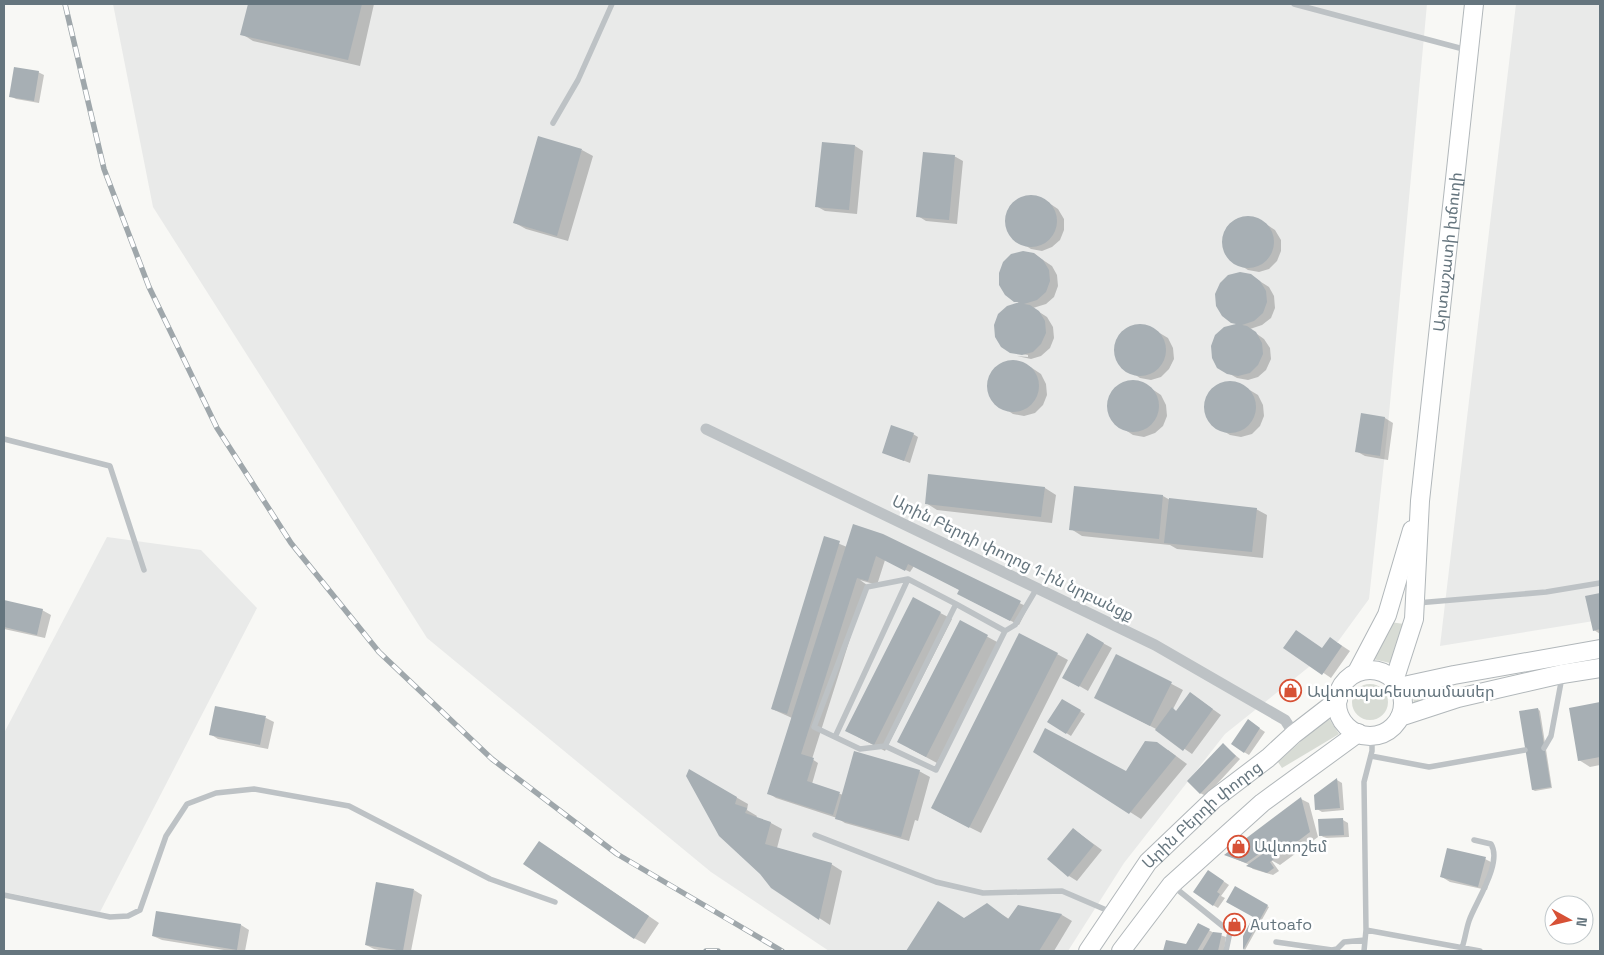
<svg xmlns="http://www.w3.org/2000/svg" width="1604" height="955" font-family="'Space Grotesk','Noto Sans Armenian',sans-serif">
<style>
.built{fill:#e9eae9}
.green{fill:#d8dcd5}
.shadow{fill:#0003}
.building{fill:#a7afb4}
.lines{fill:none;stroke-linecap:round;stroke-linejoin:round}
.primary-casing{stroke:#b1b7ba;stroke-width:20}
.service{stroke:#bdc2c5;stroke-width:5.5}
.minor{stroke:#bdc2c5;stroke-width:11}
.primary{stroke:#fff;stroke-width:18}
.rail-casing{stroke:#9fa7ab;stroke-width:5.5}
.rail{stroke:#fff;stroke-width:4;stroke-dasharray:11;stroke-linecap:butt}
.labels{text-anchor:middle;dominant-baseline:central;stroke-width:5;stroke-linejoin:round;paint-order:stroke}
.street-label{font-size:16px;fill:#65757e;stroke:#fff}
.poi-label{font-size:16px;fill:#65757e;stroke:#fff;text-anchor:start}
</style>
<rect width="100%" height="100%" fill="#f8f8f5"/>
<!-- built -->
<path class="built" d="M113,4H1427L1388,425L1369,599L1334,647L1225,734L1124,863L1068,951H829L711,872L427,638L153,207Z
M1516,4H1600V620L1440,646Z
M107,537L201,550L257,608L100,912L4,892V733Z"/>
<!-- green -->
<path class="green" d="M1390,622L1404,624L1394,664L1373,659Z
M1450,684L1451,692L1414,705L1412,689Z
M1352 702a18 18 0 1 1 36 0a18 18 0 1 1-36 0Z
M1328,717L1339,734L1282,768L1278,762Z"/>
<!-- shadow -->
<path class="shadow" d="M249,4H374L360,66L253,41L242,34Z
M38,72L44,75L39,103L16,99L10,96Z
M823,143L855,146L863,151L857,214L825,211L816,206Z
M582,150L593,156L568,241L526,229L515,223Z
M954,156L963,161L957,224L926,221L918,216Z
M1029,196L1040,197L1058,209L1064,219V230L1060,240L1052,247L1042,251L1031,249L1012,237L1007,228L1006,217L1010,206L1019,199Z
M1246,217L1257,218L1275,230L1281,240V251L1277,261L1269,269L1259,272L1248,270L1229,258L1224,249L1223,238L1227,227L1235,220Z
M1034,254L1052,266L1057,275L1058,286L1054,297L1046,304L1033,308L1047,317L1053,327L1054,338L1050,348L1041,356L1031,359L1017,356L1028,357V355L1011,352L1020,304L1015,300Z
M1250,275L1269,287L1274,296L1275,308L1271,318L1262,325L1250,329L1264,339L1270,348L1271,359L1266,370L1258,377L1248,380L1237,378L1228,373L1237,325Z
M1138,325L1149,326L1158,332L1168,338L1173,348L1174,359L1169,369L1161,377L1151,380L1140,378L1122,366L1116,357L1115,346L1120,335L1128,328Z
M1012,361L1023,363L1032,368L1041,374L1046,384L1047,395L1043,405L1035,413L1024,416L1013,414L995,402L989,393V382L993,371L1001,364Z
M1132,381L1143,383L1161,395L1166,405L1167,416L1163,426L1155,433L1144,437L1133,435L1115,423L1110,414L1109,402L1113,392L1121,385Z
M1229,382L1240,384L1248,389L1258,395L1263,405L1264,416L1260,426L1252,434L1241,437L1230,435L1212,424L1206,414V403L1210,393L1218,385Z
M1362,415L1385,418L1393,423L1388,460L1365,456L1356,451Z
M913,434L918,437L910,463L884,453Z
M1075,487L1163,496L1170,500L1256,509L1267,515L1263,558L1177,549L1170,545L1082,536L1071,529Z
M1045,488L1056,495L1052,523L937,510L926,503Z
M854,526L1028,607L1019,625L966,598L960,590L914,566L910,572L885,560L877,585L860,580L867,585L812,759L818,763L812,784L843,795L919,771L930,777L918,821L915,820L909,841L845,823L837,818L776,798L768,793L792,718L772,709L825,538L847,547Z
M1600,594V634L1594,630L1587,597Z
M913,599L952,619L885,751L858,737Z
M4,601L42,610L51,615L45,638L4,629Z
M960,622L999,643L937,763L909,748Z
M1088,635L1112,648L1088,691L1064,677Z
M1338,643L1350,651L1331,678L1285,647L1323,649Z
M1057,654L1068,660L981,833L943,814Z
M1117,655L1183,690L1173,709L1177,712L1190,693L1221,715L1192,754L1156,729L1106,703Z
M1062,700L1085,714L1071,736L1049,722Z
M1600,704V765L1590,767L1579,760L1570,709Z
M1538,709L1540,711L1552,788L1535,791L1533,790Z
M266,718L274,722L268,749L218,739L210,734Z
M1253,724L1265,732L1249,755L1244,752Z
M1223,745L1240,759L1206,796L1200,793Z
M1168,750L1187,764L1141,819L1130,812L1126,773Z
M690,771L748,804L747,810L757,816L756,818L771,823L782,829L777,848L831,864L842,871L830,925L772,887Z
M1337,780L1342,783L1344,810L1322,812L1317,809Z
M1301,799L1309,803L1318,837L1280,865L1271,860L1279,871L1273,875L1253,869L1249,866L1250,865L1231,857L1253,835Z
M1343,820L1348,823L1349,837L1325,838L1320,835Z
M1073,829L1102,850L1077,881L1069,876Z
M550,849L659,923L645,944L634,938Z
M1485,859L1493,863L1487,890L1450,882L1442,877Z
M1213,874L1229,885L1221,896L1225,898L1218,908L1213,905Z
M1235,888L1269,907L1245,950L1244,949V937L1255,917Z
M414,890L422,895L411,951H384L374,949L366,945Z
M938,903L964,919L987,905L1009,919L1018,907L1062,915L1072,921L1054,951H908Z
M1198,924L1214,933L1226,937L1224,951H1165L1167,942L1186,946Z
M241,925L249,930L245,951H230L162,940L153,936Z"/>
<!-- building -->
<path class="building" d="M248,4H362L348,60L240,35Z
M14,67L39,71L34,101L9,97Z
M538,136L582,149L557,236L513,223Z
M822,142L855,145L849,210L815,207Z
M923,152L955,155L949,220L916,217Z
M1005 221a26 26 0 1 1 52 0a26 26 0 1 1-52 0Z
M1222 242a26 26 0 1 1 52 0a26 26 0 1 1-52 0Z
M1023,251L1034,253L1043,260L1049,270L1050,281L1046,292L1037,300L1024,304L1030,305L1039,311L1045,321L1046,333L1041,344L1033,352L1022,355L1010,353L1001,347L995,337L994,325L998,314L1007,306L1020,302H1014L1005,295L999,285V273L1003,262L1011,254Z
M1240,272L1251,274L1260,281L1266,291L1267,302L1263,313L1254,321L1242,325L1247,326L1256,332L1262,343L1263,354L1258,365L1250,373L1238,376L1227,374L1217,368L1212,358L1211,346L1215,335L1224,327L1236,324L1231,323L1222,316L1216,306L1215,294L1220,283L1228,275Z
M1114 350a26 26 0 1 1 52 0a26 26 0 1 1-52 0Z
M987 386a26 26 0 1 1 52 0a26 26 0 1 1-52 0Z
M1107 406a26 26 0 1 1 52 0a26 26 0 1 1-52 0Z
M1204 407a26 26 0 1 1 52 0a26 26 0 1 1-52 0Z
M1361,413L1385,417L1380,456L1355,452Z
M891,425L914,433L904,461L882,453Z
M928,474L1045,487L1041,517L925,504Z
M1074,486L1163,495L1159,539L1069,530Z
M1169,498L1257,508L1252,552L1164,543Z
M853,524L883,534L1021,601L1010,621L957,594L959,590L908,564L905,571L876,556L868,581L857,578L801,754L814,758L807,781L840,792L833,815L767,794Z
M824,536L840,541L787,714L771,709Z
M1600,593V629L1593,631L1585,596Z
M913,597L941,612L874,745L845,731Z
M4,600L43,609L37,635L4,627Z
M960,620L988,635L926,757L897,742Z
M1296,630L1322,648L1330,637L1342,646L1322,675L1283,648Z
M1019,633L1058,653L969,828L931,808Z
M1087,633L1104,643L1079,687L1062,678Z
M1116,654L1172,682L1150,726L1094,698Z
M1190,692L1213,709L1183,751L1155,730L1172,707L1176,711Z
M1062,699L1081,710L1066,734L1047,722Z
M1600,702V757L1578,761L1569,708Z
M215,706L266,716L260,745L209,735Z
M1538,708L1551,787L1532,790L1519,711Z
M1248,719L1260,728L1244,753L1231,744Z
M1045,728L1126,771L1145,741L1157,742L1176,756L1129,814L1033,752Z
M1223,743L1236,756L1200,794L1187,781Z
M854,751L920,770L901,837L835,819Z
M689,769L737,797L735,804L747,808L745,813L771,822L765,844L832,863L819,920L771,888L760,874L719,836L686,776Z
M1337,778L1340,808L1315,810L1314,795Z
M1301,797L1310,832L1270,862L1274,868L1267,873L1246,866L1264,853L1263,851L1246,863L1224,855Z
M1343,818L1344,835L1319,836L1318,819Z
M1073,828L1094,845L1068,877L1047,859Z
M539,841L649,916L634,939L523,864Z
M1447,848L1486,857L1478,887L1440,877Z
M1208,870L1224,881L1217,892L1220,894L1213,906L1193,892Z
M376,882L414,889L403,951L365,945Z
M1235,886L1268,905L1243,950V936L1253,917L1226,902Z
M938,901L964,918L987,903L1008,919L1018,905L1062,914L1039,951H906Z
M156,911L241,924L237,950L152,936Z
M1198,923L1210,929L1197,951H1163L1166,940L1186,944Z
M1213,932L1222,933L1218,951H1202Z"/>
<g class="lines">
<defs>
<g id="primary">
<circle cx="1370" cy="703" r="33"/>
<path d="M1357,672L1387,615L1412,530"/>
<path id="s1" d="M1394,681L1414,619L1420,501L1474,4"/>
<path d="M1399,687L1454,675L1600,649"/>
<path d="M1400,717L1458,698L1562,674L1600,668"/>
<path id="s2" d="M1088,951L1148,862L1214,799L1268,758L1294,734L1338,700"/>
<path d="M1121,951L1171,885L1262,803L1358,733"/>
</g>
</defs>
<!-- primary casing -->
<use href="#primary" class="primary-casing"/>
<!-- service -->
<path class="service" d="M1294,4L1467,50
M553,123L578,80L612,4
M4,439L110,466L144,570
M908,579L867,587L814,727L860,749L885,746L936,770L1005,631L1015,625L1037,588
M1417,603L1546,592L1600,583
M835,737L908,579L956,604L1005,631
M885,746L956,604
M1544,748L1551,736L1562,677
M1371,756L1429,767L1525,750
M815,835L936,882L983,893L1062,891L1111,912
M1173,886L1230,932L1226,951
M4,895L110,917L128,916L140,910L166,836L187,804L216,793L254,789L349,806L490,879L555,902
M1366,930L1480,951
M1276,942L1332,950L1337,949L1344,942L1365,940
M1462,948C1465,939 1466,930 1469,921C1475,903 1503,863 1491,844L1474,840
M1364,951L1366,930L1364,782L1372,751V736"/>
<!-- minor -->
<path class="minor" d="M706,429L1155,645L1285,720L1294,734"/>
<!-- primary -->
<use href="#primary" class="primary"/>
<defs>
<path id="rail" d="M65,4L104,169L149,287L217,428L291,543L379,652L492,759L617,854L782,951
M706,951H718"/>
</defs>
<!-- rail casing -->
<use href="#rail" class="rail-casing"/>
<!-- rail -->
<use href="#rail" class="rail"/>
</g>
<!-- icons -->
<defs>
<symbol id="shop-ring" viewBox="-11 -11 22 22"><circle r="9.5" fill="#fff" stroke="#d75136" stroke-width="1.5"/><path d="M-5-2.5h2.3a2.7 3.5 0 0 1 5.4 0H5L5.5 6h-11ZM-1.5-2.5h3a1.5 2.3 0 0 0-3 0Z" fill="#d75136"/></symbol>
</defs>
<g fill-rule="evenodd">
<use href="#shop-ring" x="1278" y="678" width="25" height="25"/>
<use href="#shop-ring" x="1226" y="834" width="25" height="25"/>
<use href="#shop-ring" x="1222" y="912" width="25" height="25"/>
</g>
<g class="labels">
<!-- street labels -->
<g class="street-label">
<text stroke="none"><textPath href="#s1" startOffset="434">Արտաշատի խճուղի</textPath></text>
<text transform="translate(1013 558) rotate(26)">Արին Բերդի փողոց 1-ին նրբանցք</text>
<text stroke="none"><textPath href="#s2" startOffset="179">Արին Բերդի փողոց</textPath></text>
</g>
<!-- poi labels -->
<g class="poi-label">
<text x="1307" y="691">Ավտոպահեստամասեր</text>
<text x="1254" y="846">Ավտոշեմ</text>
<text x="1250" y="924">Autoafo</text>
</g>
</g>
<!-- border -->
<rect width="1604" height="955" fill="none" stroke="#65757e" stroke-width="10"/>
<!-- north arrow -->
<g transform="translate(1569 920) rotate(98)"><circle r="24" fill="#ffffff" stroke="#c1c8cb"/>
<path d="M0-4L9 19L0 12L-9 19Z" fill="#d75136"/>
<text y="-8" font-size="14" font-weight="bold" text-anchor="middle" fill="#65757e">N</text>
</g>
</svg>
